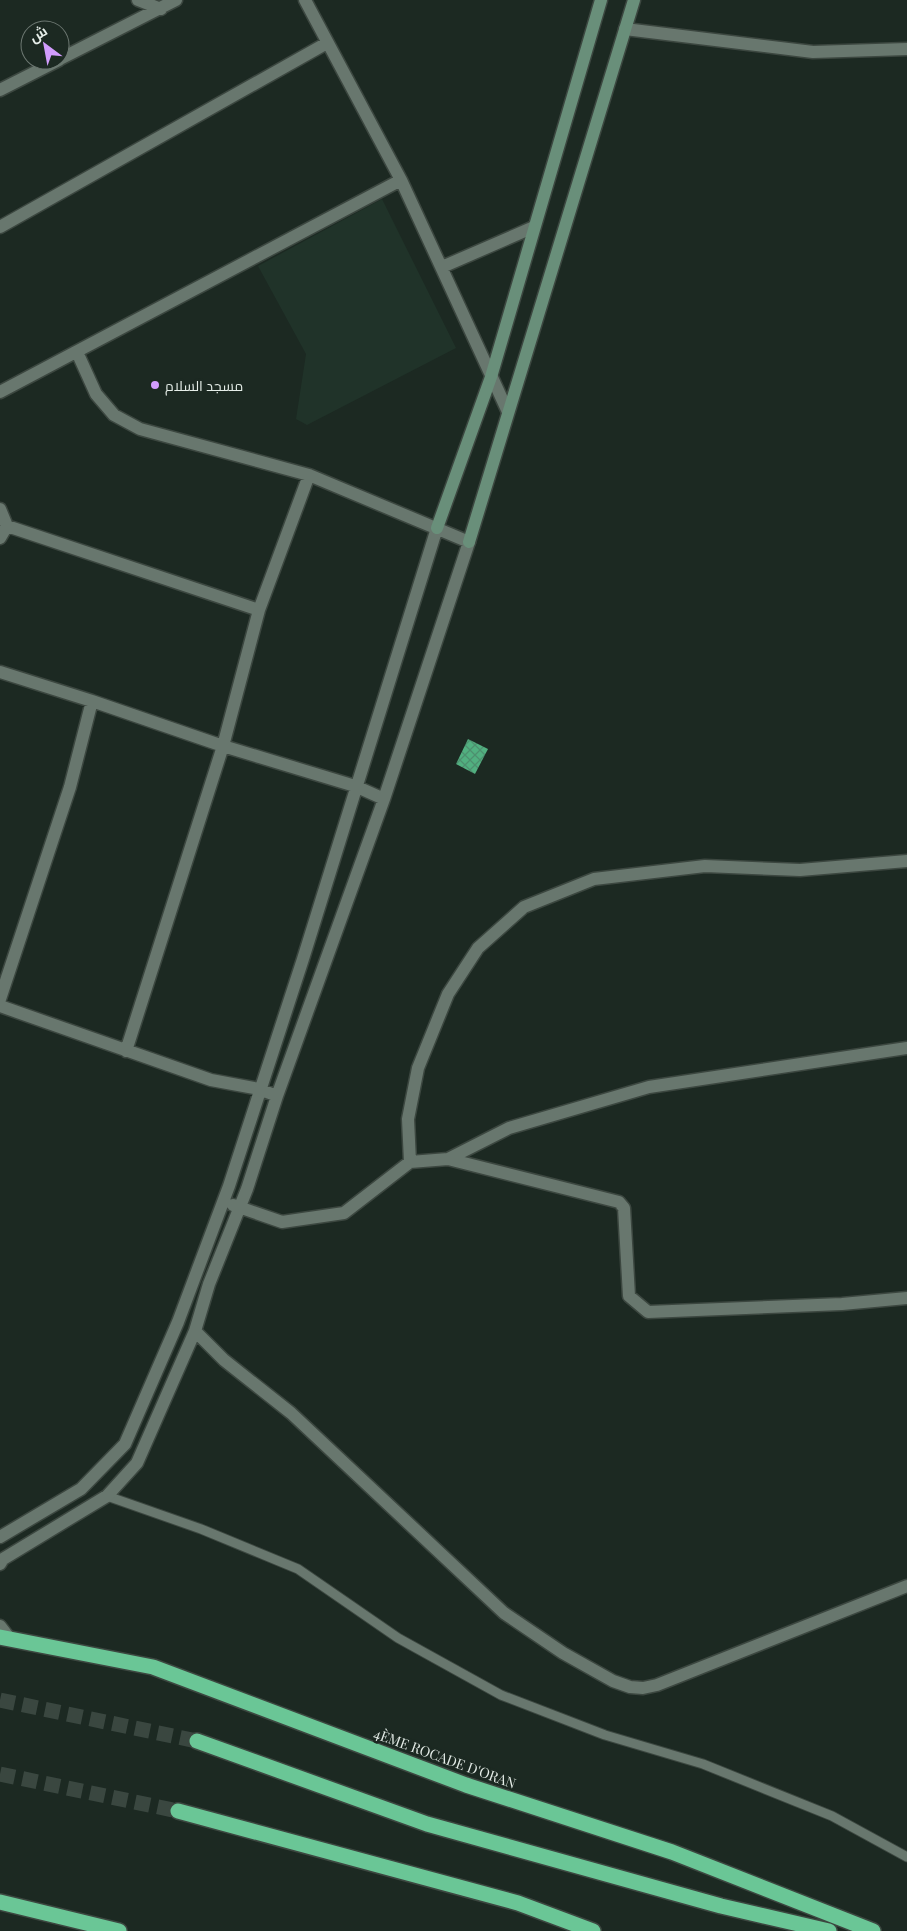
<svg xmlns="http://www.w3.org/2000/svg" width="907" height="1931" font-family="'Playfair Display',Cairo,serif">
<style>
.built{fill:#203329}
.building{fill:url(#building-cross-hatch)}
.lines{fill:none;stroke-linecap:round;stroke-linejoin:round}
.motorway-tunnel{stroke:#3a4740;stroke-width:15;stroke-dasharray:15 8;stroke-linecap:butt}
.service-casing{stroke:#3c4740;stroke-width:11}
.minor-casing{stroke:#3c4740;stroke-width:15}
.secondary-casing{stroke:#3c4740;stroke-width:15}
.motorway-casing{stroke:#3c4740;stroke-width:18}
.service{stroke:#68776e;stroke-width:9}
.minor{stroke:#68776e;stroke-width:12}
.secondary{stroke:#698f7a;stroke-width:12}
.motorway{stroke:#6ac696;stroke-width:15}
.poi-dot{fill:#d29cfd;stroke:#1c2922;stroke-width:2}
.labels{text-anchor:middle;dominant-baseline:central;stroke-width:5;stroke-linejoin:round;paint-order:stroke}
.poi-label{font-size:14px;fill:#e6eee9;stroke:#1c2922;text-anchor:start}
.street-label{font-size:14px;fill:#e6eee9;stroke:#1c2922}
</style>
<defs>
<pattern id="building-cross-hatch" width="8" height="8" patternUnits="userSpaceOnUse" patternTransform="scale(1.25)"><rect width="8" height="8" fill="#51b080"/><path d="M0 0l8 8M0 8l8-8" fill="none" stroke="#4d906f"/></pattern>
</defs>
<rect width="100%" height="100%" fill="#1c2922"/>
<!-- built -->
<path class="built" d="M382,199L456,348L307,425L296,419L306,354L258,266Z"/>
<!-- building -->
<path class="building" d="M468,739L488,749L475,774L456,764Z"/>
<g class="lines">
<!-- motorway-tunnel -->
<path class="motorway-tunnel" d="M0,1700L197,1741
M0,1774L178,1811"/>
<defs>
<path id="service" d="M107,1496L201,1529L298,1569L398,1638L501,1695L605,1735L703,1764L832,1816L907,1857"/>
<path id="minor" d="M138,0L161,9
M305,0L401,180L508,412
M625,29L813,52L907,49
M60,59L176,0
M0,90L59,60
M0,227L327,43
M442,267L534,227
M0,392L401,180
M0,509L7,526
M0,538L7,526L259,610
M0,672L92,701L223,746L355,786L384,799
M0,999L70,787L92,701
M0,1006L211,1080L259,1089L277,1096
M126,1051L223,746L259,610L309,475
M448,1159L509,1128L649,1087L907,1048
M410,1162L408,1119L418,1068L448,994L478,948L524,907L594,879L705,866L800,870L907,861
M233,1205L282,1222L344,1213L410,1162L448,1159L619,1202L624,1208L629,1296L648,1312L842,1304L907,1298
M195,1331L224,1360L291,1413L504,1613L563,1653L613,1681L630,1687L643,1688L657,1685L907,1586
M0,1537L81,1489L125,1444L178,1322L229,1186L303,959L437,528
M0,1564L3,1559L107,1496L137,1463L195,1331L209,1284L247,1189L277,1096L384,799L469,542L309,475L140,429L114,415L96,394L77,352
M0,1626L10,1639"/>
<path id="secondary" d="M437,528L491,377L601,0
M469,542L634,0"/>
<path id="motorway" d="M0,1637L153,1667L466,1785L672,1852L873,1931
M197,1741L427,1824L721,1906L829,1931
M178,1811L518,1903L593,1931
M0,1902L119,1931"/>
</defs>
<!-- service casing -->
<use href="#service" class="service-casing"/>
<!-- minor casing -->
<use href="#minor" class="minor-casing"/>
<!-- secondary casing -->
<use href="#secondary" class="secondary-casing"/>
<!-- motorway casing -->
<use href="#motorway" class="motorway-casing"/>
<!-- service -->
<use href="#service" class="service"/>
<!-- minor -->
<use href="#minor" class="minor"/>
<!-- secondary -->
<use href="#secondary" class="secondary"/>
<!-- motorway -->
<use href="#motorway" class="motorway"/>
</g>
<!-- markers -->
<circle class="poi-dot" cx="155" cy="385" r="5"/>
<g class="labels">
<!-- poi labels -->
<g class="poi-label">
<text x="165" y="385">مسجد السلام</text>
</g>
<!-- street labels -->
<g class="street-label">
<text transform="translate(445 1758) rotate(20)">4ÈME ROCADE D'ORAN</text>
</g>
</g>
<!-- north arrow -->
<g transform="translate(45 45) rotate(328)"><circle r="24" fill="#1c2922" stroke="#6d7872"/>
<path d="M0-4L9 19L0 12L-9 19Z" fill="#d29cfd"/>
<text y="-8" font-size="14" font-weight="bold" text-anchor="middle" fill="#e6eee9">ش</text>
</g>
</svg>
